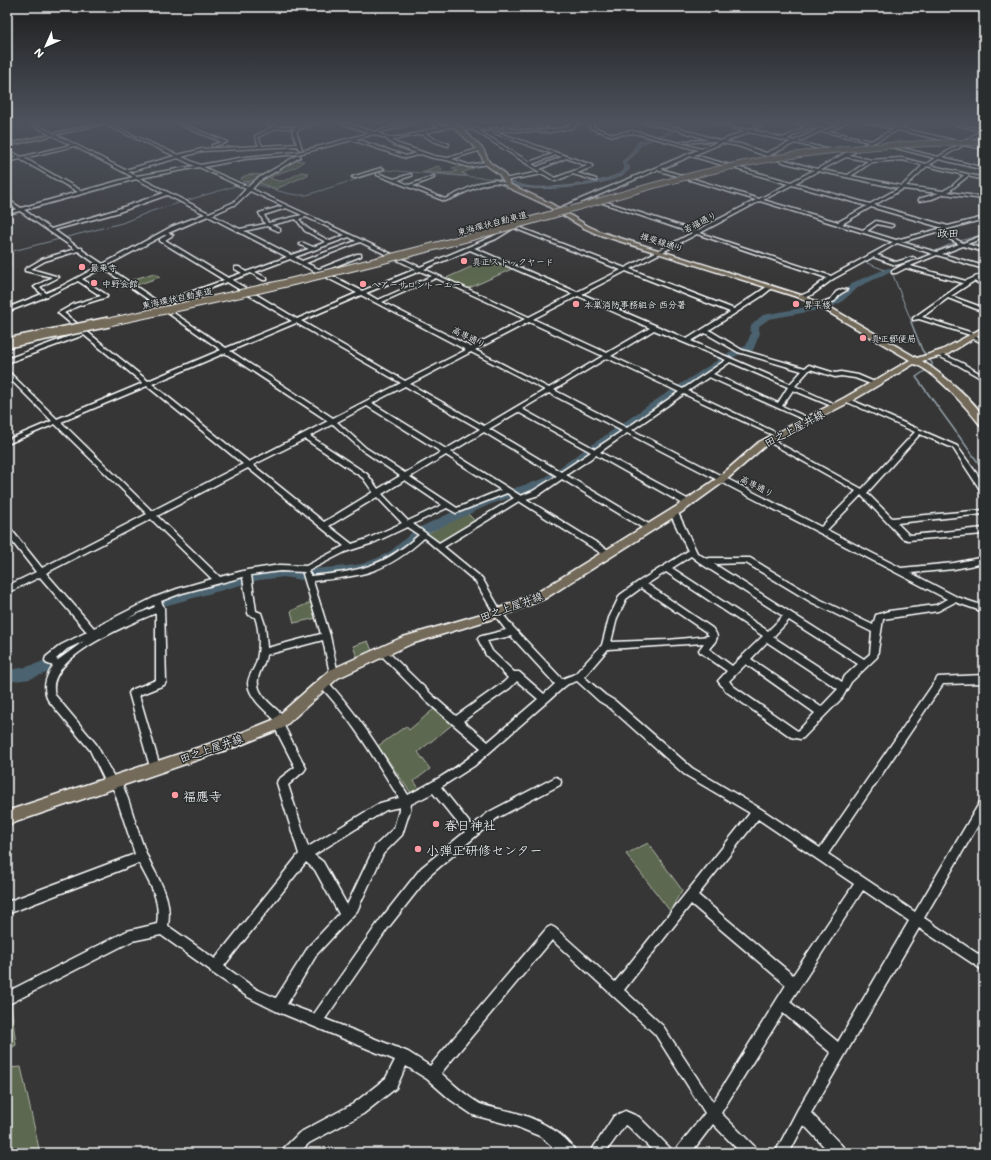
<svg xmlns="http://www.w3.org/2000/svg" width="991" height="1160" font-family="Mali,'Klee One',sans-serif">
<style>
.green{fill:#5c6850;stroke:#aeb4a8}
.water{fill:#4b6370;stroke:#93a1a9}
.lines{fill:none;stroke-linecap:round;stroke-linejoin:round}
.stream-far2{stroke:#93a1a9;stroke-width:1}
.stream-far1{stroke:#93a1a9;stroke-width:1.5}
.stream{stroke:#93a1a9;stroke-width:2}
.river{fill:#4b6370;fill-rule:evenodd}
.minor-casing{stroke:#fff;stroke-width:3}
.major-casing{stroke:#fff;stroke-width:3}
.minor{fill:#2a2d2e;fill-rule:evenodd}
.major{fill:#736b5a;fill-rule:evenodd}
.highway-bridge-far2-casing{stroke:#fff;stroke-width:7;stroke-linecap:butt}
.highway-bridge-far1-casing{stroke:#fff;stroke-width:9;stroke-linecap:butt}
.highway-bridge-casing{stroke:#fff;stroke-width:12;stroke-linecap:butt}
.highway-bridge-far2{stroke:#736b5a;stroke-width:5.5}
.highway-bridge-far1{stroke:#736b5a;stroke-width:7}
.highway-bridge{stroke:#736b5a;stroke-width:9}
.poi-dot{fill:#ff9aa2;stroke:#2a2d2e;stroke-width:1.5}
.labels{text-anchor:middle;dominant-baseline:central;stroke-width:3;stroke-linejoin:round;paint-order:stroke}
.far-street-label{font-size:9px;fill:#fff;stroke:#2a2d2e}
.far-poi-label{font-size:9px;fill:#fff;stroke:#2a2d2e;text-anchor:start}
.far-quarter-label{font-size:11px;fill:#fff;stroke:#2a2d2e}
.street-label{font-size:11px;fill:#fff;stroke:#2a2d2e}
.near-poi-label{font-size:13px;fill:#fff;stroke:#2a2d2e;text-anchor:start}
</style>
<rect width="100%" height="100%" fill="#373636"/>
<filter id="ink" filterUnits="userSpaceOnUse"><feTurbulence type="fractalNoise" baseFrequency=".025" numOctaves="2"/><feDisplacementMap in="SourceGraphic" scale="8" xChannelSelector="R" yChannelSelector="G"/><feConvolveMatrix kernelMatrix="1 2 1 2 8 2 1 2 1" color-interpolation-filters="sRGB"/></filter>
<g filter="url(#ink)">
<!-- green -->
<path class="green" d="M293,160L304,161C293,172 281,170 270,178C285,185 288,178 301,172L308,173V175L276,189L254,181L243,182L241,178C249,173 257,174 266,176Z
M438,166L442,169L437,173C444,172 451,174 457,171L452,168L463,166L474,168L462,173L467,175L463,176L421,172Z
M491,258L514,268L467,289L444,279Z
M154,273L160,277L134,286L128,281Z
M467,513L476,522L438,544L426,534Z
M311,602L317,618L294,623L291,611Z
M368,641L373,653L358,660L353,646Z
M434,709L453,724L418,752L430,769L414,781L419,788L411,793L378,746L406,726L409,730Z
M648,843L682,890L670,911L626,854Z
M11,1005L16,1045L7,1051V1007Z
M21,1067L40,1153H7V1068Z"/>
<!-- water -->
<path class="water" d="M685,122H693L671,133L641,144L633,156L625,162L629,166V169C618,186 550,190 530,188C523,187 516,186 509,184L508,181C516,183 523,186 532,187C553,188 611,184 626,169L622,162L630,155L638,142L661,135Z"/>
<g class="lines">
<!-- stream-far2 -->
<path class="stream-far2" d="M940,231L976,221
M925,235L937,232
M867,260V263L885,270
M7,273L11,265L9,252L122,223L152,211L245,183C267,184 285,197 307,195L385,170L498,179L504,181
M912,323L891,270L956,242L984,234"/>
<!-- stream-far1 -->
<path class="stream-far1" d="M911,322L922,350L932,363V366L916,377L980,465"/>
<!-- stream -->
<path class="stream" d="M979,464L984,471"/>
<!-- river -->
<path class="river" d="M888,268H891L895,270L860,286L840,303L829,308L769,319L759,326V330L760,333L753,350L736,356L661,406L551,485L491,504L424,535L399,557L388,563L369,571L347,576L302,580L284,577L259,580L146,611L141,610L139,606L141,602L146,601L259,570L284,567L302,570L347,566L362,564L380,557L391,551L416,529L483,498L543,479L653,402L730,352L746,346L751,333L750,331L751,325L763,315L824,304L834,299L854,282Z
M94,630L99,631L101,635L99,639L52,671L30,679L7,682V670C29,668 45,662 62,650C72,642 82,633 94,630Z"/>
<defs>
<path id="minor" d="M27,122H31L125,170L175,156L99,122H103L178,155L202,149L259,146L255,136L273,127L258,122L277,126L292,127L325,122L301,128L296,131L302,149L300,150L297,146L202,151L182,157L200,165L245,157L298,152L370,133L338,122H343L374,132L413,122H418L378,133L389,138L405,136L440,127L429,122H433L444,126L454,124V126L425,133L435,139L449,144L448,146L433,141L422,134L392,140L396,143L434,156L448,158L481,148V150L452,159L469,165L487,162L488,164L469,167L447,160L433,158L421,154L406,158L352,140L298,154L245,159L203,167L248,187L257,179L298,155H300V157L259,181L252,189L420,267L492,237L513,225L625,268L692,233L594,200V198L696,231L756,200L657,170L561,211H557V209L698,150L642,135L632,133L613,136L590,128V125L583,122L593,123V127L613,134L632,131L642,133L701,149L717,142L713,141L681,143L682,141L709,140L678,130L642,122H648L679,128L721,141L745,131L711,122H716L748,130L767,122H771L752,130L783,138L806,127L786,122H791L826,130L843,122H847L829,131L871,141L894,129L865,122L897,128L908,122H912L900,128L962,142L981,131L947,122H952L984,130V132L966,143L984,147V149L964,145L942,157L984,168V170L939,159L929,165L984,178V180L968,176L948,192L984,197V199L944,194L932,199L920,201H919V199L939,193L903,189L874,205L948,226L984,217V219L940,231L963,243L984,235V238L967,244L984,249V252L963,246L942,254L984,266V269L937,255L910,266L966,281L984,273V276L978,279L984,282V286L974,281L951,296L984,308V312L948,298L922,317L976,334V336L984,340V344L970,337V335L919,319L913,320V318L963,283L906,268L896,273H892V271L903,265L933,254L897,243L877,255L896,262L913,257L915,258V259L896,265L873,257L833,279L813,294L802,299L800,298V296L809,292L827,278L697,234L630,269L734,309L768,286H772V288L762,296L709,330L742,350L805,368L809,365L835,373L841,372L858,375L879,384L876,386L855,378L841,376L835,377L810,369L795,386L839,406L836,408L834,407L793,390L782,406L811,419L812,420L809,422L709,377L688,391L779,434V436H775L684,394L632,430L821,527L856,491L767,441V439H771L862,489L915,432L845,401V399H849L957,446L984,484V491H981L953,448L920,434L867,493L892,518L984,510V514L897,523L908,534L911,535L984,528V534L908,540L902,538L861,495L827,530L901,568L954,563L984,557V563L954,569L911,573L957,597L984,606V612L955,602L938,611L883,619L877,657L851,682L842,698L803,738L800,739L791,737L727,692L718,681L727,671L700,652L699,650L704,643L608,649L584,677L605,695L615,701L692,768L761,809L820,848L938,677L984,675V683L943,684L828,854L915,912L980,802L984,800V815L924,918L984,958V971L919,928L811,1113L844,1148L846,1153H830L804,1125L789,1153H775L798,1109L831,1053L783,1013L721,1113L756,1148L758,1153H741L713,1124L691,1153H675L677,1148L705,1113L655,1034L552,940L441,1073C453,1084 466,1096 480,1104C490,1108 503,1109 513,1112C533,1117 567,1133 576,1153H559L542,1137L515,1126L473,1115L451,1100L427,1079L406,1066L396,1088L363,1114L309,1143L299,1153H282L284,1148L299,1133L353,1104L386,1078L395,1060L276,1011L248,997L211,972L210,970L161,935L132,941L7,1005V992L127,931L157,924C161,899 150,885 139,863L7,914V902L135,854L114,790L107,785L90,750L48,700C42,687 46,677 53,666L46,663L45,660L46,657L61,645L87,632L40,577L7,593V586L36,572L7,535V527L10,528L42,568L147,514L55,424L7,444V440L52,421L7,376V371L9,372L57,419L143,383L84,335L7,363V359L81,332L58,313L74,304L101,296L78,281L48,296L7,312V308L42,294L34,287L52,277L25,271V269L42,259L75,249L20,211L7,214V212L17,209L7,202V199L21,208L78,192L20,159L7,162V160L17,157L7,152V149L21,157L71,145ZM277,128H296L292,131L297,144L262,146L258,137ZM809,128L817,130L794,141L787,139ZM898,130L960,144L938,157L886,144L884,145L935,158L926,164L902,158L871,160L849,155ZM821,131L869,142L843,154L842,155L817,169L788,161L770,155L795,143L832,152V150L798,142ZM749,132L791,142L766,153L740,144L725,142ZM374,134L385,138L394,145L417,153L406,156L356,139ZM722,143L738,146L786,163L814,170L791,182L694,155ZM74,146L133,177L82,191L24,158ZM691,156L788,184L759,199L661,169ZM846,157L868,161L848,175L821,170ZM178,158L195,166L137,176L128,172ZM902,160L923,165L902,186L851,176L872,162ZM927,166L964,175L952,186L943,191L906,186ZM199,167L246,189L234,202L209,213L140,178ZM818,171L893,187L899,188L870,204L795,183ZM136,179L164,193L112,211L51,229L24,210ZM792,185L867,206L838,222L763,200ZM250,191L283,206L259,213L265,224L240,229L212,215L236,204ZM167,195L205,214L171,227L103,264L82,250V248H79L54,230L116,213ZM760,201L893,242L831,276L700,233ZM871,207L943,228L896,240L867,231L877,224L891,227L893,226V225L876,221L863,230L842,224ZM286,208L302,215L268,223L264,215ZM208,216L287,257L246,272L239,267H235V269L242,273L228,278L165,240L173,235L168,233ZM306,217L345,235L330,241C319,235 306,230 299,219ZM296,219L305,231L326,242L313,247L304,243H300V245L309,249L291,255L244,231L267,226L278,231H280V229L271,225ZM514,228L621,270L577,292L474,248L496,239ZM936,232L959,244L937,252L901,242ZM164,235H167L160,239V241L224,280L160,303L106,266ZM349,237L356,241L302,261L295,257ZM360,242L416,269L362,291L323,271L361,256V254H357L319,269L306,263ZM470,250L573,294L529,317L424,269ZM78,251L99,266L60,287L46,293L40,287L59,277L31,269L45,261ZM290,259L357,293L297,319L232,280L251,273L263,280H267V278L255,272ZM103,268L221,350L148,381L64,313L78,306L107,297V295L82,279ZM420,271L432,276L378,300L366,293ZM626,271L730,312L687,339L582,294ZM436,278L525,319L471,347L382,302ZM227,282L292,321L226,348L163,306ZM361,295L466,350L405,381L301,321ZM578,296L650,328L607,353L533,319ZM529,322L603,356L549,388L475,350ZM296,323L401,383L333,418L230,351ZM654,330L726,360L683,389L611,356ZM705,333L738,352L802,371L790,384L691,341ZM471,352L545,390L484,426L410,384ZM225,353L328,421L249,462L152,384ZM607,358L679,392L627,428L554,390ZM730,362L788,387L778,403L713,374ZM147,386L243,464L152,511L61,422ZM405,386L480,429L446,449L372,403ZM549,393L622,431L595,449L522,409ZM367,406L441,452L405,473L366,448L337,422ZM518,412L591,452L561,472L489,429ZM333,424L362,450L400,476L378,489L367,474L310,436ZM484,432L557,476L533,491L521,496L451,452ZM627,433L947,599L936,605L889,611L876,615L873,625L817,598L750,558H710L707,559L697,553L678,513L674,511L670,513L688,551L638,582L620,595L609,618L602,645L575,674L562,679L513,627L502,613L482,578L444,547L519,501L604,555H610L611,553L610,551L526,499L539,495L562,479L646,530H652L653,528L652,526L566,475L596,455L685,505H691L692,503L691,501L600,452ZM305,439L363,478L373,492L324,522L253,465ZM446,455L501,490L457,508L410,477ZM248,468L344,546L306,566L280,565L247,570L220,577L157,516ZM405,480L442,505L408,521L382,494ZM507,493L514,498L439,543L413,524L447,508L456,513ZM377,497L402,523L367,539L352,544L329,526ZM151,519L212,579L177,589L153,598L94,628L46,573ZM407,527L419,535C381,568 360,571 311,576L308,571L345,552L373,543ZM424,538L476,582L496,617L506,630L482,636L479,637L478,639L486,655L508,678L504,682L456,716L432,695L386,650L383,649L380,650L379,652L380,654L426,701L481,748C459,767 434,782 408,795C383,755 360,716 327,681L324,680L321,681L319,684L321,687C352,720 375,759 399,798L380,803L308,847L288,785L304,771L306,768L283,724L285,723L287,720L285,717C276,708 255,695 258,679C259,671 265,664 266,655L323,640L330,674L331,677L334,678L337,677L338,674L330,636L313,581C362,576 386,573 424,538ZM691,556L703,565L783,616L768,631L672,568ZM746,563L811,602L872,632L870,654L864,659L714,564ZM280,571L305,572L303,574L321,634L267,648L265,625L261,613L256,611L251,575ZM666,572L763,636L732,666L709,649C716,640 721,638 712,628L647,584ZM243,577L248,613L249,615L255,617C260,631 260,650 256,663C254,670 248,676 248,684C250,699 266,711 276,721L273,724L295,767L278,780L277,783L299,854L215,959L168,926C173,892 155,878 144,848C136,827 131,804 122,784L115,779L96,744L55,695C43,658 130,624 156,613V680L131,690L129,693L150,767L152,770L155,771L158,770L160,767L139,695L164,685L166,682L164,608L161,601L182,593ZM641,588L706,632L709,636L668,640L611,642L617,618L626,599ZM154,605L155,607L126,619ZM789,620L858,664L845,676L842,682L773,637ZM511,636L555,684L544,694L519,672H514L492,651L487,641ZM84,641L58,660L56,659L67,649ZM767,642L838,689L821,707L751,659ZM746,664L815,713L798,731L796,730L733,686L729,681ZM517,681L538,699L488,742L463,721L510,688ZM577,681L599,701L609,707L684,774L750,813L615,982L555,928L551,926L547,928L430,1066L408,1052L325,1019L388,928L429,876L497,818L560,785L561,782L560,779L556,777L552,779L489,812L472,826L441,787L474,766L564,687L568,684ZM433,793L465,832L421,868L380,920L314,1014L287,1004L317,954L357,911L383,854L402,835L410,810L411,804ZM400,807L394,828L375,846L347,905L323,862L314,855L386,810ZM758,819L854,884L793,975L698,895ZM306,862L315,870L339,914L309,946L276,998L256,989L224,966ZM863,890L909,921L838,1042L790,1002ZM691,904L786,985L713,1102L663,1026L624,990Z
M173,122H177L227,142L212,147V145L222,142Z
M519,122H528L547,128L545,129L524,122L504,129C524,129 559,135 575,122H579L572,128L551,132L478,130L529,162L553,154L494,133V131L592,165V167L577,173L596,179V181L573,174L555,181L543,174L503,181L504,179L540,172L474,130L457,129L459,128L504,129L503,127ZM556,155L562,157L537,167L532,164ZM566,158L587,166L555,178L540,169Z
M381,168L384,169L355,178L352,177Z
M377,173L394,179L411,174V176L398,180L409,185L434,176V178L413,186L445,199L479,183L495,180L508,184L506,185C502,184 497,182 493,183C478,184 460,196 445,201L377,175Z
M842,289L847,290L840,294L835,301L819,307L816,305L831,299L836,292Z
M938,352L962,363L984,376V380L958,365L936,355V353Z
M625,1111L639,1117L670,1148L672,1153H655L629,1127L625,1125L605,1153H590L614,1116Z"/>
<path id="major" d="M104,122H111L7,146V144Z
M444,122H449L459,126L483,149L489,162L503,172L511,185L550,203L588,226L601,232L804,296L833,309L917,358L942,350L984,327V332L948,354L922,361C939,372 975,400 983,417C985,420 984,424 984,427L981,426C968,409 933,369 914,364L850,402L765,446L725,481L685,510L546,598L502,616L411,644L338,678L283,728L238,746L7,825V811L236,735L273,720L330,670L403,637L495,610L538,592L677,506L719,477L759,442L844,398L910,360L828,312L800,298L597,234L584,228L546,205L507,187L499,174L485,164L479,151L455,128Z"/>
</defs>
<!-- minor casing -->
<use href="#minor" class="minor-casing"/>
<!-- major casing -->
<use href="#major" class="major-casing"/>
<!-- minor -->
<use href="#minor" class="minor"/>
<!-- major -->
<use href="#major" class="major"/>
<defs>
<path id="highway-bridge-far2" d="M565,211C630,192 696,172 764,160C837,147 910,143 984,142"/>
<path id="highway-bridge-far1" d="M104,323C260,291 415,254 568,210"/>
<path id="highway-bridge" d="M7,343L109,322"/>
</defs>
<!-- highway-bridge-far2 casing -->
<use href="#highway-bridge-far2" class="highway-bridge-far2-casing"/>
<!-- highway-bridge-far1 casing -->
<use href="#highway-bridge-far1" class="highway-bridge-far1-casing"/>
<!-- highway-bridge casing -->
<use href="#highway-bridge" class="highway-bridge-casing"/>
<!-- highway-bridge-far2 -->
<use href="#highway-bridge-far2" class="highway-bridge-far2"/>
<!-- highway-bridge-far1 -->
<use href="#highway-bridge-far1" class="highway-bridge-far1"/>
<!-- highway-bridge -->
<use href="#highway-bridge" class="highway-bridge"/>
</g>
</g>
<!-- sky -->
<linearGradient id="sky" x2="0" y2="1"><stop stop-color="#1e1e1e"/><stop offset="0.43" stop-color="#4d525d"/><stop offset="1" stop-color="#4d525d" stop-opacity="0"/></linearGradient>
<rect width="991" height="284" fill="url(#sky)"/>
<!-- markers -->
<g class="poi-dot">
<circle cx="464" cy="261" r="4"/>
<circle cx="82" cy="267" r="4"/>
<circle cx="94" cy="283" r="4"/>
<circle cx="363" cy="284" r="4"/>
<circle cx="576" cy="304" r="4"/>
<circle cx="796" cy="304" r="4"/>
<circle cx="863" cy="338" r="4"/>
<circle cx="175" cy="795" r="4"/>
<circle cx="436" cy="824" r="4"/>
<circle cx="418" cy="849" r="4"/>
</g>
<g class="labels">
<!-- far-street labels -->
<g class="far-street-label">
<text transform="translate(700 222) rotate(-27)">若福通り</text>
<text transform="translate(492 223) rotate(-15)">東海環状自動車道</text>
<text transform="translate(662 242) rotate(18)">揖斐線通り</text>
<text transform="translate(177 298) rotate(-12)">東海環状自動車道</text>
<text transform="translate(469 337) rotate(27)">高専通り</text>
<text transform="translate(757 486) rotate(27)">高専通り</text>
</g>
<!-- far-poi labels -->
<g class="far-poi-label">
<text x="472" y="261">真正ストックヤード</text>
<text x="90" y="267">最乗寺</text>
<text x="102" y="283">中野会館</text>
<text x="371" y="284">ヘアーサロントーエー</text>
<text x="584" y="304">本巣消防事務組合 西分署</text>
<text x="804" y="304">昇平楼</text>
<text x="871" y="338">真正郵便局</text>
</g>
<!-- far-quarter labels -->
<g class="far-quarter-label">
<text x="948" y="232">政田</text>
</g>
<!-- street labels -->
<g class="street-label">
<text transform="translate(794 428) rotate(-28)">田之上屋井線</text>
<text transform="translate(511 606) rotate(-20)">田之上屋井線</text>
<text transform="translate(211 748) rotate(-19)">田之上屋井線</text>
</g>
<!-- near-poi labels -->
<g class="near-poi-label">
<text x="183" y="795">福應寺</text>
<text x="444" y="824">春日神社</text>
<text x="426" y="849">小弾正研修センター</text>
</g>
</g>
<!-- margin -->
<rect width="991" height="1160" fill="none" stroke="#2a2d2e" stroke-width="24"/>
<rect x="12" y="12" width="967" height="1136" fill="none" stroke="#fff" stroke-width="1.5" filter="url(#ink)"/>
<!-- north arrow -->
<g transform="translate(46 46) rotate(225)" stroke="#2a2d2e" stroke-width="3" paint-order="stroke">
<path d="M0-3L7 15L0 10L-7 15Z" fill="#ffffff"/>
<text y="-6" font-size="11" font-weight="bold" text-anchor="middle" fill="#ffffff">N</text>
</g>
</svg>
